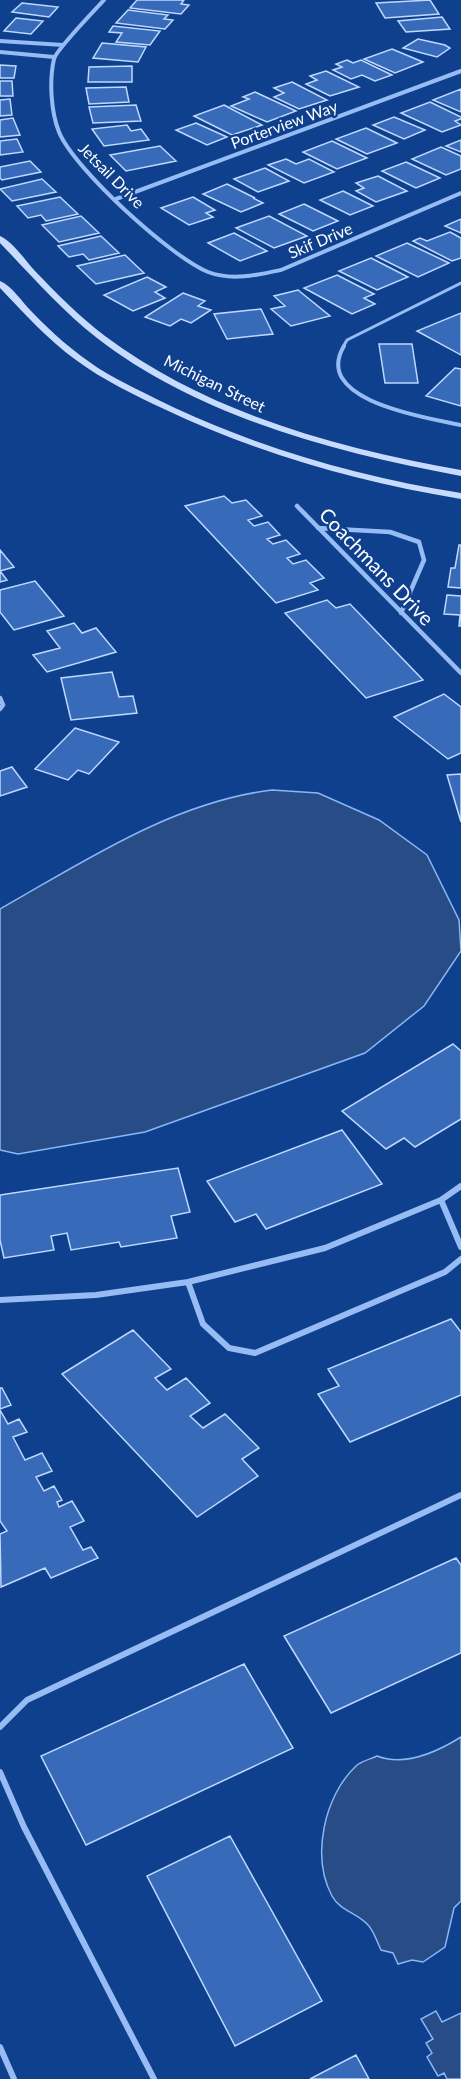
<svg xmlns="http://www.w3.org/2000/svg" width="461" height="2079" font-family="Lato,sans-serif">
<style>
.water{fill:#284c86;stroke:#88b6f7;stroke-width:1.5}
.building{fill:#376ab8;stroke:#bed8fe;stroke-width:1.5}
.lines{fill:none;stroke-linecap:round;stroke-linejoin:round}
.lane-far2{stroke:#97bcf3;stroke-width:3}
.lane-far1{stroke:#97bcf3;stroke-width:4}
.lane{stroke:#97bcf3;stroke-width:6}
.street-far2{stroke:#97bcf3;stroke-width:4}
.street-far1{stroke:#97bcf3;stroke-width:4.5}
.street{stroke:#97bcf3;stroke-width:6}
.secondary{fill:#c6dbfd;fill-rule:evenodd}
.labels{text-anchor:middle;dominant-baseline:central;stroke-width:5;stroke-linejoin:round;paint-order:stroke}
.far-street-label{font-size:16px;fill:#fff;stroke:#0f408e}
.street-label{font-size:20px;fill:#fff;stroke:#0f408e}
</style>
<rect width="100%" height="100%" fill="#0f408e"/>
<!-- water -->
<path class="water" d="M272,790L318,793L379,820L427,855L459,920L461,951L424,1006L365,1053L145,1132L18,1154L0,1150V909C85,861 173,802 272,790Z
M461,1737V1901L454,1908L445,1947L423,1962L412,1960L398,1964L393,1953L381,1950C377,1942 374,1931 368,1925C358,1913 340,1911 332,1896C311,1857 324,1796 356,1766C361,1761 371,1759 377,1756C405,1767 437,1752 461,1737Z
M436,2011L442,2022L461,2013V2079H447L444,2073L438,2076L427,2057L432,2053L426,2043L433,2039L421,2019Z"/>
<!-- building -->
<path class="building" d="M137,0H184L181,4L189,5L181,14L130,8Z
M430,0L439,14L385,18L376,3Z
M22,3L58,7L49,17L12,12Z
M128,10L168,15L164,19L173,20L165,29L116,23Z
M442,17L450,29L406,32L398,21Z
M16,18L43,21L31,34L4,31Z
M113,26L160,31L150,45L116,42L122,33L109,32Z
M418,39L445,45L450,48L437,57L403,48Z
M102,43L146,47L138,62L93,58Z
M392,49L423,62L395,73L364,59Z
M347,60L353,63L361,60L392,75L375,81L362,75L351,79L333,70L342,67L336,64Z
M0,65L16,66L14,78H0Z
M132,66V82H88L89,67Z
M326,71L359,87L330,96L306,84L317,80L310,76Z
M0,81H12L13,96H0Z
M292,82L327,100L299,109L274,97L284,93L274,88Z
M126,87L129,102L89,104L86,88Z
M461,89V112L433,100Z
M255,92L296,111L267,122L231,106L249,99L243,97Z
M10,99L12,115L0,116V100Z
M430,102L461,117V119L455,121L461,125L442,132L401,113Z
M136,105L141,121L93,123L89,107Z
M224,105L262,125L232,135L194,116Z
M394,117L425,130L404,139L373,125Z
M13,118L20,135L0,137V120Z
M196,123L227,137L207,145L176,130Z
M127,125L131,131L141,129L149,140L104,146L92,129Z
M366,128L397,143L367,154L336,139Z
M17,139L23,152L0,155V141Z
M461,140V152L446,146Z
M332,141L367,158L337,169L303,152Z
M160,146L176,161L126,171L110,155Z
M441,147L461,156V169L446,175L412,159Z
M286,159L296,164L309,159L334,172L304,183L268,165Z
M30,161L41,172L2,180L0,178V167Z
M406,162L440,178L416,188L382,171Z
M265,168L289,181L258,192L234,179Z
M378,176L407,191L376,202L356,191L364,188L356,183Z
M42,179L56,192L12,201L0,189Z
M227,184L255,198H253L263,203L241,212L203,194Z
M343,191L373,206L350,215L320,200Z
M60,197L78,214L46,221L41,215L28,218L17,206Z
M193,197L215,210L206,213L213,217L189,225L161,208Z
M304,204L338,221L313,231L279,214Z
M81,216L99,233L59,242L42,225Z
M269,216L307,236L274,248L236,228Z
M461,219V233L445,226Z
M450,232L461,238V258L452,261L413,241L420,238L427,241Z
M234,233L267,251L240,261L208,243Z
M101,236L119,253L89,260L83,254L69,257L58,246Z
M407,243L449,263L418,277L376,256Z
M125,255L144,273L96,284L77,266Z
M371,258L408,277L377,290L339,271Z
M337,275L374,294L364,298L375,304L352,314L304,288Z
M147,277L166,287L155,292L165,298L133,311L104,295Z
M298,290L330,316L291,326L271,309L285,306L274,296Z
M183,293L205,301L198,306L211,310L191,323L181,319L170,326L145,317Z
M261,309L273,334L227,339L214,314Z
M461,313V355L417,331Z
M379,344H412L418,383H385Z
M455,368L461,369V406L426,396Z
M224,496L232,503L246,500L262,516L248,520L254,526L268,522L280,535L267,539L273,544L286,540L300,554L287,558L293,564L306,560L324,578L310,583L318,590L276,603L185,506Z
M459,545H461V588L448,587L451,568H455Z
M0,550L14,567L0,571L7,580L0,582Z
M35,581L64,616L14,630L0,612V590Z
M447,595L461,596V626H459L460,615L444,614Z
M327,600L336,608L350,604L423,680L366,698L285,613Z
M74,623L82,633L96,628L116,652L47,672L33,655L60,648L47,631Z
M112,672L119,697L133,696L137,713L71,720L61,678Z
M444,694L461,707V753L448,759L394,717Z
M75,728L119,742L89,774L78,770L68,780L35,769Z
M12,767L27,787L0,796V771Z
M461,774V822L447,775Z
M453,1044L461,1051V1119L415,1147L404,1138L386,1149L342,1111Z
M342,1130L382,1184L266,1229L256,1214L235,1222L207,1181Z
M178,1168L190,1212L171,1216L177,1238L121,1247L119,1242L71,1250L67,1233L51,1236L54,1250L4,1258L0,1240V1195Z
M451,1319L461,1332V1395L350,1442L318,1394L339,1386L328,1369Z
M133,1330L171,1369L155,1378L167,1390L186,1378L210,1403L190,1416L203,1428L225,1414L259,1448L242,1459L258,1476L197,1517L62,1374Z
M0,1388H2L11,1405L0,1409Z
M0,1410L8,1424L19,1419L27,1432L13,1437L25,1460L42,1453L52,1471L36,1477L44,1491L54,1486L62,1500L57,1502L59,1507L72,1501L84,1521L70,1527L83,1550L91,1547L98,1558L51,1578L45,1568L1,1587L0,1534L7,1531L0,1521Z
M456,1558L461,1565V1653L331,1713L284,1636Z
M244,1664L293,1748L86,1845L41,1756Z
M230,1836L322,2001L235,2046L147,1876Z
M356,2055L369,2079H310Z"/>
<g class="lines">
<!-- lane-far2 -->
<path class="lane-far2" d="M343,347L347,340L461,283"/>
<!-- lane-far1 -->
<path class="lane-far1" d="M344,346C311,401 428,418 461,425"/>
<!-- lane -->
<path class="lane" d="M0,1727L27,1700L461,1495
M0,1772L24,1827L154,2079
M0,2047L14,2079"/>
<!-- street-far2 -->
<path class="street-far2" d="M104,0C95,10 56,50 54,59C49,81 51,112 59,132C74,169 171,257 208,272C231,281 258,275 281,270L461,193
M0,41L63,45
M0,52L54,57
M116,199L461,71"/>
<!-- street-far1 -->
<path class="street-far1" d="M297,506L461,673
M318,528L390,532L419,542L424,560L401,613
M0,698L3,705L0,709"/>
<!-- street -->
<path class="street" d="M441,1200L461,1247
M188,1282L203,1324L229,1348L255,1353L445,1272L461,1259
M0,1300L96,1295L188,1282L325,1248L441,1200L461,1186"/>
<!-- secondary -->
<path class="secondary" d="M0,236C13,242 25,260 35,271C57,294 80,317 105,336C208,413 337,448 461,470V476C337,453 199,417 97,338C61,310 31,275 0,243Z
M0,281C12,286 22,302 32,312C52,333 74,352 98,368C122,383 149,395 175,408C266,450 361,477 461,493V499C358,482 259,454 164,409C134,395 103,380 76,360C48,340 24,313 0,288Z"/>
</g>
<g class="labels">
<!-- far-street labels -->
<g class="far-street-label">
<text transform="translate(284 124) rotate(-20)">Porterview Way</text>
<text transform="translate(112 175) rotate(45)">Jetsail Drive</text>
<text transform="translate(320 240) rotate(-23)">Skif Drive</text>
<text transform="translate(215 383) rotate(26)">Michigan Street</text>
</g>
<!-- street labels -->
<g class="street-label">
<text transform="translate(377 566) rotate(46)">Coachmans Drive</text>
</g>
</g>
</svg>
